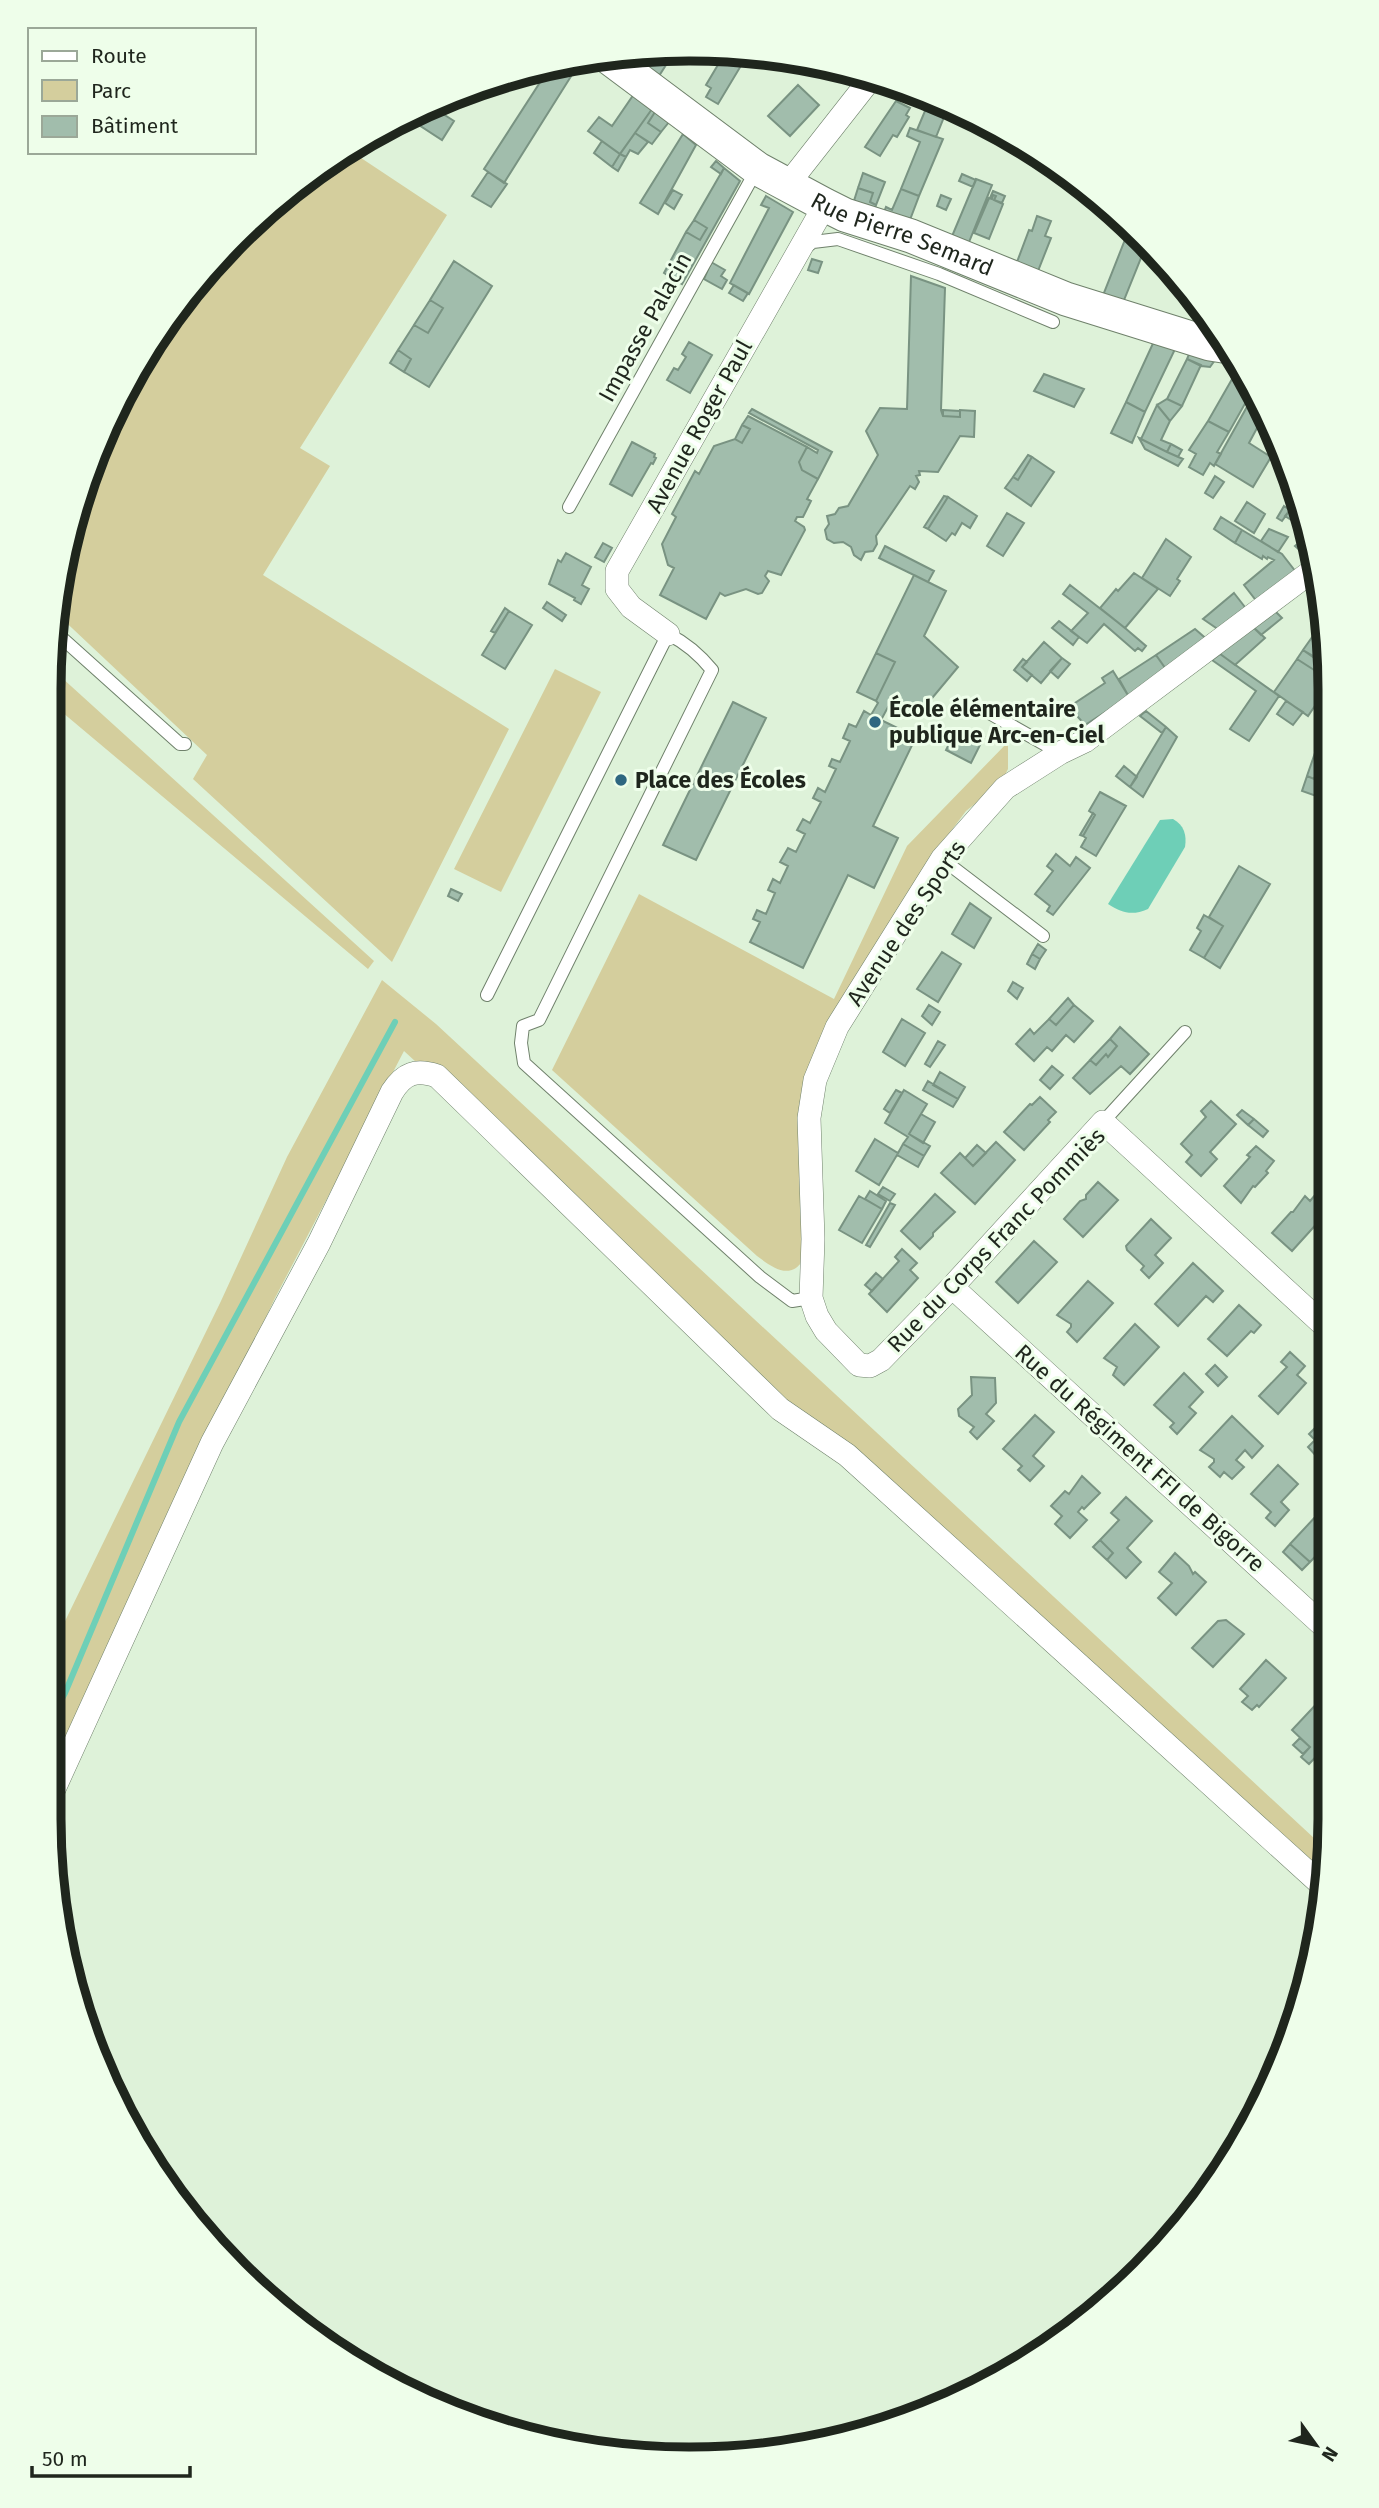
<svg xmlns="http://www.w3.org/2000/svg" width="1379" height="2508" font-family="'Fira Sans',sans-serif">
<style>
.green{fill:#d4ce9d}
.water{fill:#6ecfb7}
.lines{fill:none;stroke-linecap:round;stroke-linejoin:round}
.stream{stroke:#6ecfb7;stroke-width:6}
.building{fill:#a1bdac;stroke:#799382;stroke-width:2}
.lane-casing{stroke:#6f816b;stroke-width:14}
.street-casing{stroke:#6f816b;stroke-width:24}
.secondary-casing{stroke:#6f816b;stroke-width:35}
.lane{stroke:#fff;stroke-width:12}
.street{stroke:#fff;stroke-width:23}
.secondary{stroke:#fff;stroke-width:33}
.poi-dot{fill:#2e6780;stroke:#eefeea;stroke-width:2.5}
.labels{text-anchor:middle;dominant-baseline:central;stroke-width:6;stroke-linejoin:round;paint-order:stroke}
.street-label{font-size:23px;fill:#1f261d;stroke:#eefeea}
.poi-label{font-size:23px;font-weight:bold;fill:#1f261d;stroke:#eefeea;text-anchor:start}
.rim{fill:none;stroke:#1f261d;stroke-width:9}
</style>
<rect width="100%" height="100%" fill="#def2d9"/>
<!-- green -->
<path class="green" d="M349,150L447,215L300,448L330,466L263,575L509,729L392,962L193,779L207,755L56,613L71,523L135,370L208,267L299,182Z
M50,667L374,961L368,969L50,702Z
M555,669L601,692L501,892L454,869Z
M1008,742V769L1001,783L966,811L930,859L832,1020L803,1260C790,1281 772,1267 757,1256L552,1070L639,894L834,999L907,846Z
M382,980L436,1024L1329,1852L1323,1894L404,1051L275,1298L49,1778V1654L221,1301L287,1157Z"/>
<!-- water -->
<path class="water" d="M1173,819C1184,825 1187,835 1185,847L1148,909C1132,916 1122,913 1108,904L1160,820Z"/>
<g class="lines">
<!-- stream -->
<path class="stream" d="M49,1722L65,1693L179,1422L395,1022"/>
</g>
<!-- building -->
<path class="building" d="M651,51H675L657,79L641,67Z
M725,53L748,54L718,104L706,97L711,88L706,85Z
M580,62L504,183L484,169L550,67Z
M798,85L819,105L790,136L768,116Z
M634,94L652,109L620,154L588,131L599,117L612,126Z
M930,99L948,107L936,137L917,130Z
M447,100L440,112L454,121L442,140L405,116Z
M896,101L910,108L906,115L909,117L897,137L893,135L880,156L865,147Z
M652,109L655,112L648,123L661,132L652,144L635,133Z
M655,112L669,122L661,132L648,123Z
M910,128L943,139L919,196L901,189L920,142L907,136Z
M635,133L648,142L638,154L630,150L626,157L620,154Z
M683,134L696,145L658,214L640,203Z
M602,141L620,154L612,167L594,153Z
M620,154L626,157L618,171L612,167Z
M716,161L724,168L721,174L711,167Z
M724,168L740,181L682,284L664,273L686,232L700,240L707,228L694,220Z
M488,172L507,184L491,207L472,196Z
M863,173L885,182L876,205L870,202L873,193L858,188Z
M962,174L976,180L973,187L959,181Z
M976,179L992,185L967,247L950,241Z
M858,188L873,193L870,202L876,205L874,212L853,204Z
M901,189L919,196L908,225L883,215L886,207L892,210Z
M673,190L682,195L674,209L665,203Z
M993,191L1005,196L1002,203L994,200L996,196L993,195L990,198Z
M941,195L951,199L946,210L937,206Z
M993,195L996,196L994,200L1003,204L989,239L974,233L989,198L992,199Z
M766,196L793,212L749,294L730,283L769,208L761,205Z
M1037,216L1051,221L1045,236L1051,238L1038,271L1017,262L1029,230L1032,231Z
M694,220L707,228L700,240L686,232Z
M1128,232L1144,239L1152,248L1149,255L1143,253L1122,305L1102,298Z
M812,259L822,262L818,273L808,270Z
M454,261L492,286L429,387L404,372L411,359L398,350L414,325L428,333L443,308L430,300Z
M1156,261L1166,265L1172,273L1171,276L1153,268Z
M711,262L725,270L721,276L727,280L722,289L704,279Z
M911,276L945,288L941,410L943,416L960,417V410L975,411L974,437L960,436L938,472L919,471L920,475L916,476L919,482L915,489L910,486L876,536L877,544L873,551L865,552L861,560L854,555L851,547L843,542L834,543L827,539L825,530L829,524L827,516L835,514L839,508L848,506L878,455L866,431L880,408L907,409Z
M734,285L748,293L743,301L729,293Z
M430,300L443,308L428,333L414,325Z
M1155,339L1176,347L1145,412L1126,402Z
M689,342L712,355L690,393L667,380L674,368L678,370L686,357L682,354Z
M398,350L411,359L404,372L390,363Z
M1190,352L1215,360L1210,367L1201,366L1187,359Z
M1187,359L1201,365L1182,406L1167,399Z
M1239,367L1251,393L1229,432L1208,421Z
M1044,374L1084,389L1074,407L1034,391Z
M1253,396L1263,417L1249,443L1271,457L1253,487L1215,464Z
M1167,399L1182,406L1170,421L1157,405Z
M1126,402L1145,412L1132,443L1111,433Z
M1157,405L1170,421L1161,440L1171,444L1167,452L1141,439Z
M752,409L832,452L818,479L802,470L799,462L807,447L817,453L818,450L749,413Z
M943,410L960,411V417L943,416Z
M748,416L807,447L799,462L802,470L818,479L807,499L811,501L803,517H797L795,521L804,527L805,530L781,575L768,571L765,576L769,581L762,593L758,594L746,589L725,596L720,593L706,619L660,595L674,568L668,565L662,544L676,517L672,514L695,471L699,474L714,446L735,439L742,443L750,429L742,425Z
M1208,421L1229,432L1217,452L1221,454L1214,466L1210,463L1203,475L1189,467L1196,454L1189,450Z
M742,425L750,429L742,443L735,439Z
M1139,438L1167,452L1183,459L1178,466L1145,449Z
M632,442L655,454L654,457L656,458L653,464L651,463L632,496L610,484Z
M1171,444L1182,450L1178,457L1167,452Z
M1028,455L1032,457L1018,480L1013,477Z
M1032,457L1054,472L1031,506L1005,488L1013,477L1018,480Z
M1215,476L1224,482L1213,498L1205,493Z
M944,496L948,497L928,529L924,527Z
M948,497L977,516L970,528L962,523L955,535L952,533L946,541L928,529Z
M1247,502L1265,514L1254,533L1235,521Z
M1284,506L1290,510L1282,521L1277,518Z
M1290,510L1305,521L1300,527L1308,533L1304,538L1296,531V523L1285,516Z
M1007,513L1024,523L1003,556L987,546Z
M1221,517L1242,530L1235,543L1214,529Z
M1269,529L1288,537L1278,552L1261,541Z
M1242,530L1282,554L1296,572L1258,603L1244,585L1274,560L1268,557L1267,559L1263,556L1262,559L1235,543Z
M1308,535L1313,558L1311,560L1295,546Z
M1166,539L1191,557L1177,579L1180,581L1170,596L1142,578Z
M603,543L612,548L604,562L595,557Z
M885,546L934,571L928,582L879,558Z
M566,553L591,567L582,585L589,589L581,604L574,600L575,598L549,584L558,560L561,562Z
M1134,573L1158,589L1125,628L1100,608L1116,589L1118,591Z
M914,575L946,591L924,636L958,667L923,709L920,706L909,717L888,707L881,720L916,737L873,826L898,838L874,888L848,875L803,968L750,942L760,922L753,919L757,910L766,914L775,893L768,890L773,879L780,883L788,866L780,862L788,848L796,852L805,834L797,830L803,819L810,823L821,802L813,798L818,788L825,792L836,769L829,766L832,759L840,762L850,741L843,738L849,724L856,727L864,711L871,715L878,703L876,701L895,662L876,653Z
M1310,581L1320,588L1323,601L1302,587Z
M1070,585L1125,628L1146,646L1142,651L1138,648L1135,651L1104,624L1087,643L1071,631L1088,613L1063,594Z
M1234,593L1248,611L1222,632L1203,619Z
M547,602L566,615L562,621L543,608Z
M505,608L509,611L495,633L491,631Z
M1273,609L1282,618L1261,635L1251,625Z
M509,611L532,625L505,669L482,655Z
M1325,619V656L1320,662L1303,650Z
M1059,621L1079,637L1073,645L1052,628Z
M1251,625L1265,638L1235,665L1219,653Z
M1195,629L1210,642L1168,672L1156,655Z
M1044,642L1062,658L1041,683L1022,667Z
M1303,650L1325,663V677L1297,659Z
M876,653L895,662L876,701L857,692Z
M1220,654L1279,696L1249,741L1230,729L1256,691L1212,660Z
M1156,655L1168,672L1129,697L1119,679Z
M1062,658L1070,664L1058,678L1050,671Z
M1023,659L1027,662L1022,667L1032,675L1027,681L1014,670Z
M1297,659L1325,677V691L1308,716L1274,692Z
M1113,671L1129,697L1085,725L1069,707L1105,683L1102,678Z
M1286,701L1303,712L1293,725L1277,714Z
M733,702L766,718L696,860L663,845Z
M1146,711L1166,727L1162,733L1140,716Z
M1166,727L1177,737L1143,797L1130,787Z
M969,729L984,737L971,763L946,750L956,730L966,735Z
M1316,750L1323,753L1314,779L1307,776Z
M1323,753H1325V799L1302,791L1307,776L1314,779Z
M1124,766L1137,777L1130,787L1116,776Z
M1100,792L1126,806L1096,856L1081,847L1086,838L1083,836L1095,815L1089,811Z
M1093,813L1095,815L1083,836L1080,835Z
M1056,854L1070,866L1076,857L1090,868L1053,915L1047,911L1050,906L1035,894L1053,871L1047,866Z
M1239,866L1270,884L1220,968L1204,958L1223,926L1209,917Z
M451,889L462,894L458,901L448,896Z
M970,903L991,918L974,948L952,934Z
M1204,915L1223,926L1204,958L1190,950L1201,931L1197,928Z
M1038,944L1046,950L1040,959L1032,954Z
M942,952L961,964L938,1002L917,989Z
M1032,954L1040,959L1035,969L1027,964Z
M1013,982L1023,988L1017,999L1008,991Z
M1068,998L1074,1005L1056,1025L1049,1019Z
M929,1005L940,1012L932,1025L922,1016Z
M1074,1005L1093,1021L1074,1042L1066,1035L1052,1051L1047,1047L1034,1061L1016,1044L1030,1029L1034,1034L1049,1019L1056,1025Z
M902,1019L925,1033L905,1066L883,1052Z
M1120,1027L1149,1054L1130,1074L1121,1066L1090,1094L1073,1078L1090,1060L1096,1065L1106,1054L1108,1057L1117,1046L1110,1039Z
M1110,1039L1117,1046L1108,1057L1106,1054L1096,1065L1090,1060Z
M938,1041L945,1045L930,1067L925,1064Z
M1052,1066L1063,1075L1050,1089L1040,1080Z
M940,1072L965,1087L958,1099L933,1085Z
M928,1081L958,1099L953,1107L923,1090Z
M896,1090L902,1093L890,1113L884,1109Z
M904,1090L927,1104L909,1134L930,1146L924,1156L903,1144L908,1137L885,1123Z
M1040,1097L1056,1112L1048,1120L1050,1122L1024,1150L1004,1132L1030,1104L1032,1105Z
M1211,1101L1236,1124L1210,1152L1217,1159L1201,1176L1186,1162L1192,1155L1181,1144L1206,1117L1201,1111Z
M1242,1110L1254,1119L1248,1125L1237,1115Z
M921,1114L935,1122L923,1143L909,1134Z
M1254,1119L1268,1131L1263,1137L1248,1125Z
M875,1139L898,1153L903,1144L924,1156L918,1167L897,1155L879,1185L856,1171Z
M996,1142L1015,1160L975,1204L941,1173L960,1153L973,1166Z
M977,1145L986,1153L973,1166L965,1158Z
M1256,1146L1274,1161L1266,1171L1268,1173L1255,1187L1253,1186L1241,1203L1224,1186L1250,1157L1247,1155Z
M1098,1182L1118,1200L1083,1237L1064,1219L1080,1201L1086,1199V1195Z
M883,1187L895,1194L890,1201L878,1194Z
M870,1191L886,1201L882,1209L865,1199Z
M935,1194L955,1212L933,1233V1236L920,1249L901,1231Z
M1316,1194L1327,1203V1224L1321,1219L1292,1251L1272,1233L1291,1212H1293L1305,1196L1310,1201Z
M859,1196L882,1209L862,1243L839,1230Z
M890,1203L895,1205L870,1247L866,1245Z
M1151,1219L1171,1238L1155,1255L1163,1263L1149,1278L1141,1270L1144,1266L1127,1250L1126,1246Z
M1034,1241L1057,1262L1018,1303L996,1282Z
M902,1249L917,1263L910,1270L918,1278L887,1312L869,1294L899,1261L895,1257Z
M1193,1263L1223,1291L1213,1302L1206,1296L1178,1326L1155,1304Z
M876,1273L883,1279L872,1291L865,1285Z
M1088,1281L1113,1303L1077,1342L1067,1332L1071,1327V1324L1057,1315Z
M1239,1305L1261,1325L1254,1333L1251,1331L1227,1356L1208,1339Z
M1135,1324L1159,1347L1124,1385L1113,1375L1117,1367L1104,1358Z
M1290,1352L1305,1366L1297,1375L1306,1383L1278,1414L1259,1396L1287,1367L1281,1362Z
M1215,1365L1227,1377L1218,1386L1206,1374Z
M1184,1373L1203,1392L1189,1407L1196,1413L1177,1434L1170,1427L1174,1423L1154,1405Z
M971,1377L995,1378L996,1403L986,1414L994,1421L977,1439L970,1432L974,1427L959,1416L958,1409L972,1395Z
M1327,1380V1399L1317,1390Z
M1035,1415L1054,1432L1033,1456L1044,1466L1030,1481L1018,1470L1022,1466L1003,1449Z
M1232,1416L1263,1446L1252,1458L1245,1450L1236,1460L1244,1467L1232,1479L1224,1472L1220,1477L1209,1467L1214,1462V1459L1200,1450Z
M1327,1420V1468L1308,1447L1315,1440L1309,1434L1318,1425L1320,1427Z
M1278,1465L1298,1484L1281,1502L1289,1510L1275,1526L1266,1518L1271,1512L1251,1494Z
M1082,1476L1100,1493L1084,1509L1082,1507L1078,1512L1087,1520L1070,1538L1055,1524L1062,1516L1051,1506L1065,1491L1069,1494Z
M1126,1497L1152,1521L1127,1548L1141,1562L1126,1578L1107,1560L1113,1553L1100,1540L1119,1520L1111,1513Z
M1318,1514L1328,1523V1543L1310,1562L1290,1544Z
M1100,1540L1113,1553L1107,1560L1093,1547Z
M1290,1544L1310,1562L1302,1570L1283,1552Z
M1175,1553L1189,1566L1193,1574L1195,1572L1206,1582L1176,1615L1158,1598L1172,1583L1159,1572Z
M1226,1620L1244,1634L1213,1667L1192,1648L1218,1621Z
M1266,1660L1286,1678L1259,1707L1257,1705L1252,1710L1242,1702L1248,1696L1240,1689Z
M1323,1697L1328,1702V1728L1320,1737L1328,1744L1309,1764L1301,1757L1310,1747L1292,1730Z
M1300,1738L1310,1747L1303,1754L1293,1745Z"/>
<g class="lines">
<defs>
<path id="lane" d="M805,248L813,242L838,239L939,274L1053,322
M569,507L757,169
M53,630L180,744H185
M984,710L1060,753
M942,859L1043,936
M487,995L668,634C686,643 699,654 712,670L539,1020L523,1026L521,1043L524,1063L760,1277L792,1301L811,1298
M1103,1122L1185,1032"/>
<path id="street" d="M788,184L872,77
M1316,568L1085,741L1060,753L1005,788L942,859L837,1027L815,1080L809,1118L813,1239L811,1298L817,1316L826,1331L859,1365L870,1366L881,1360L952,1287L1103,1122L1327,1328
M668,634L631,607L617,589V571L825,205
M952,1287L1328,1630
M49,1800L212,1443L319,1243L392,1092C404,1073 416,1069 437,1076L780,1409L847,1455L1324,1887"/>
<g id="secondary">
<path id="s1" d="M608,57L758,169L825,205L845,215L911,236L1066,299L1210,344L1229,347"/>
</g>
</defs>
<!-- lane casing -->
<use href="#lane" class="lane-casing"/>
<!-- street casing -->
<use href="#street" class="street-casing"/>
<!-- secondary casing -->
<use href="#secondary" class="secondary-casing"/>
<!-- lane -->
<use href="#lane" class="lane"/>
<!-- street -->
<use href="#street" class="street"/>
<!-- secondary -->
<use href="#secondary" class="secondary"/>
</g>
<!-- markers -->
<g class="poi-dot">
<circle cx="875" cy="722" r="7"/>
<circle cx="621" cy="780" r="7"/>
</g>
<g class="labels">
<!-- street labels -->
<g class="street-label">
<text stroke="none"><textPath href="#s1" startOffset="346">Rue Pierre Semard</textPath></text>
<text transform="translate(645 327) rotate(-61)">Impasse Palacin</text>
<text transform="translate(699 426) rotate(-61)">Avenue Roger Paul</text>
<text transform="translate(906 923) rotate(-56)">Avenue des Sports</text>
<text transform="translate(996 1240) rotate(-46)">Rue du Corps Franc Pommiès</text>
<text transform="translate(1140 1458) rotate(42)">Rue du Régiment FFI de Bigorre</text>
</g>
<!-- poi labels -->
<g class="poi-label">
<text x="889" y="709">École élémentaire<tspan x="889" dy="26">publique Arc-en-Ciel</tspan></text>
<text x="635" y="780">Place des Écoles</text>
</g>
</g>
<!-- crop -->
<path d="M0 0H1379V2508H0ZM689 61H690A628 628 0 0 1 1318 689V1819A628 628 0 0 1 690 2447H689A628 628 0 0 1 61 1819V689A628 628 0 0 1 689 61Z" fill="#eefeea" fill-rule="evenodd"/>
<path class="rim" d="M689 61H690A628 628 0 0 1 1318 689V1819A628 628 0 0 1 690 2447H689A628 628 0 0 1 61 1819V689A628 628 0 0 1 689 61Z"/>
<!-- legend -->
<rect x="28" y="28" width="228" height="126" fill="#eefeea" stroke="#9ba898" stroke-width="2"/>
<rect x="42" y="51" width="35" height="10" fill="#ffffff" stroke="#9ba898" stroke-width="2"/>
<text x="91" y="63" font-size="21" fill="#1f261d">Route</text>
<rect x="42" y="80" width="35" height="21" fill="#d4ce9d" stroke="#9ba898" stroke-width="2"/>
<text x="91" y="98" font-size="21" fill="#1f261d">Parc</text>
<rect x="42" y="116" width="35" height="21" fill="#a1bdac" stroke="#9ba898" stroke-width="2"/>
<text x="91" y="133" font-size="21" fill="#1f261d">Bâtiment</text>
<!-- north arrow -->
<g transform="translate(1316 2445) rotate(123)" stroke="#eefeea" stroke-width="5" paint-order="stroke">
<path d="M0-5L12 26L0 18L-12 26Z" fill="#1f261d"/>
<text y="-10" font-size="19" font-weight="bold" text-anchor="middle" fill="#1f261d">N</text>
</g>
<!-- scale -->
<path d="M32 2466v10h158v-10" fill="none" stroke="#1f261d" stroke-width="3.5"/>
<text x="42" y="2466" font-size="21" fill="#1f261d" stroke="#eefeea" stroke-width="5" paint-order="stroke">50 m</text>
</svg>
